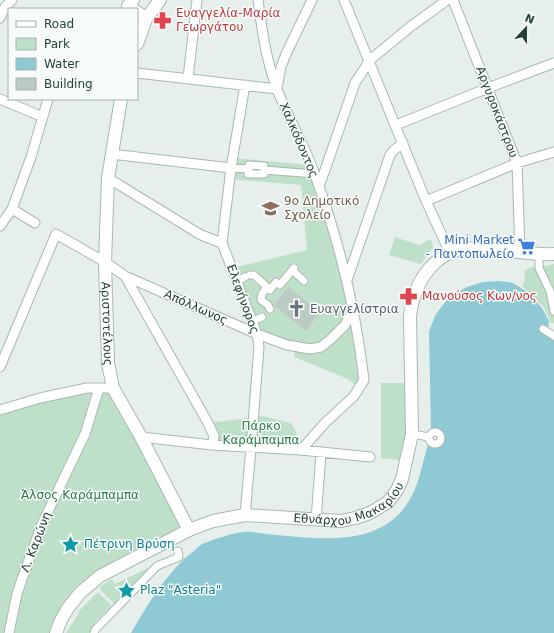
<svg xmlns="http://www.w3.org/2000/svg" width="554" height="633" font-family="'DejaVu Sans',sans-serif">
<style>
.green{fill:#bfe0c8}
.water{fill:#8ec9d4}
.building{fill:#bbcac4}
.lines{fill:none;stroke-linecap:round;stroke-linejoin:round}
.pedestrian-casing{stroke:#a8b8b2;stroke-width:9}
.minor-casing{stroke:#a8b8b2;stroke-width:11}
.tertiary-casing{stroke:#a8b8b2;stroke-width:14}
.pedestrian{stroke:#fff;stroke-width:7}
.minor{stroke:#fff;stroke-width:9}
.tertiary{stroke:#fff;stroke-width:12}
.labels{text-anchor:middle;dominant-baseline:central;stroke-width:3;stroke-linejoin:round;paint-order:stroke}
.health-label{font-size:12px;fill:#be3a42;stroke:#f7fbf9;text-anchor:start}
.street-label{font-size:12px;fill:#24423a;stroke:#f7fbf9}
.education-label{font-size:12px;fill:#785e54;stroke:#f7fbf9;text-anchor:start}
.shop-label{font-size:12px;fill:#366cbe;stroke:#f7fbf9;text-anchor:end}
.worship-label{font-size:12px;fill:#5b616d;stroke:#f7fbf9;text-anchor:start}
.park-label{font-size:12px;fill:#2d7a4b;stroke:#f7fbf9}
.culture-label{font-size:12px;fill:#0d838f;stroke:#f7fbf9;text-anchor:start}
</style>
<rect width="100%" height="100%" fill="#e6efeb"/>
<!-- green -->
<path class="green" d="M233,158L311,165L315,174L361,349L360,389L348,379L294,357L295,347L257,334L232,268L307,250L301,185L230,179Z
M395,237L419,245L431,239L433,247L421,264L389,255Z
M554,264V323H551L544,307L522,286L525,280L524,271C534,263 542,268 554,264Z
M381,383H411L406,461L381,458Z
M113,388L189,530L100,576L56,633H0V410L40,398Z
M263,416L290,423L295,429L301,450L212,445L208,423Z
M176,554L178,557L157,566L116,606L99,588L107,582L112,579L115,584Z
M98,592L112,606L94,623L98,625L96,633H66L79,613L78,612Z"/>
<!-- water -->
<path class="water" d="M499,281L513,283L529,293L542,308L549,321L548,330L541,329L554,341V633H131C148,604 168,570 195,550C198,547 201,544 205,543C214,539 234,533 243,532C253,531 266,534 276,535C321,539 378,547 407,504C419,487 422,464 428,444L437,446L443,440V435L440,432L431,430L429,331L436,314L450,296L467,287L483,282Z"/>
<!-- building -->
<path class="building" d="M288,287L320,312L306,331L274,305Z"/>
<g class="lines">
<defs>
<path id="pedestrian" d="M249,165L264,166V174H248Z
M231,168L249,169
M264,170L315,174
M539,254V268L550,291L554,311
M292,270L304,281
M250,275H254L267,287
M237,281L245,277
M270,309L268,305L261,300L262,294L267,287L270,290L276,282L280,285L294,268
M253,321L262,317
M543,329L554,336
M429 438a6 6 0 1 1 12 0a6 6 0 1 1-12 0Z
M412,434L429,437
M94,633L95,630L157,566L179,557L178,551"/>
<path id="minor" d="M258,0C262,30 266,60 277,89C288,118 305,145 315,175C339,241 356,310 364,380L354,396L325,423L301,450
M344,0L426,201L450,253
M453,0L517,163L520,253
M0,18L5,7L12,0
M137,73L277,89
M188,78L197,0
M245,85L231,168L222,243L257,334L259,347L251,448L245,515
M277,87L281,67L286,54L312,0
M0,99L43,117
M396,125L488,88L554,63
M111,154L231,168
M108,178L201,235L222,243
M319,186L325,170L355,83L370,60L410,27L447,0
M426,201L517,163L554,152
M12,209L35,223
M0,226L12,209L31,157L48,99
M125,276L208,423L214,436L212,445
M347,280L390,155L394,150L403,143
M0,367L56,234L105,262L125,276L257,334L287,345L310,349L321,347L330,340L345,325L353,310
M0,410L40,398L87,388H113
M141,437L212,445L301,450L370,457
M316,520L321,453
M9,633L17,594L22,579L42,524L85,434L99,388"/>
<g id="tertiary">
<path d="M133,9L128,6L133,0"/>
<path d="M137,12L146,19L160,0"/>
<path d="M137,44L146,19"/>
<path id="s1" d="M121,99L108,178L105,262L108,363L113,388L141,437L189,530"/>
<path id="s2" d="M56,633L61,620L68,608L80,593L100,576L189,530L213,521L245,515L341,521L355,518L370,513L388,502L397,490L402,479L412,434L410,316C412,299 418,282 429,269C435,262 442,256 451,252C479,242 523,256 554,254"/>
</g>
</defs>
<!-- pedestrian casing -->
<use href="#pedestrian" class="pedestrian-casing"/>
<!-- minor casing -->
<use href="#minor" class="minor-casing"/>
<!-- tertiary casing -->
<use href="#tertiary" class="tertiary-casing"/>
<!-- pedestrian -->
<use href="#pedestrian" class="pedestrian"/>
<!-- minor -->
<use href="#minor" class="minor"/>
<!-- tertiary -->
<use href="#tertiary" class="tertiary"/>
</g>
<!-- icons -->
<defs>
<symbol id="pharmacy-bare" viewBox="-9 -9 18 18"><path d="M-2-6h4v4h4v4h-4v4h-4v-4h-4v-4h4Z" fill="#e0444e" stroke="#f7fbf9" stroke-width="2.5" paint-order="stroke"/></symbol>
<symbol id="school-bare" viewBox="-9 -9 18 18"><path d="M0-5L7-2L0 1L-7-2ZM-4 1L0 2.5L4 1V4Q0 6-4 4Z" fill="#8d6e63" stroke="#f7fbf9" stroke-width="2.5" paint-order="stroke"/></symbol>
<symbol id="supermarket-bare" viewBox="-9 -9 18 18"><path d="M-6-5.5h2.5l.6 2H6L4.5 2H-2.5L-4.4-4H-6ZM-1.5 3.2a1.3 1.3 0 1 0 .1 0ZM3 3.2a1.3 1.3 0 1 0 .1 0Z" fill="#3f7fe0" stroke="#f7fbf9" stroke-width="2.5" paint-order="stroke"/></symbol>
<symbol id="church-bare" viewBox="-9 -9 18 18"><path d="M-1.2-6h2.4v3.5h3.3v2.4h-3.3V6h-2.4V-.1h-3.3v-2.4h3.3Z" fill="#6b7280" stroke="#f7fbf9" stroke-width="2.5" paint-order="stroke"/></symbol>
<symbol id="sight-bare" viewBox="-9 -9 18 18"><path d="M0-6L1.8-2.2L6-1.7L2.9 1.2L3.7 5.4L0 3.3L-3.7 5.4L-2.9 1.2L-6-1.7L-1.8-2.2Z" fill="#0f9aa8" stroke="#f7fbf9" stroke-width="2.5" paint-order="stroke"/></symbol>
</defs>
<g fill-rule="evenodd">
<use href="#pharmacy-bare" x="150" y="8" width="25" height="25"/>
<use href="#school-bare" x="258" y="196" width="25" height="25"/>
<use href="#supermarket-bare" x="514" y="234" width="25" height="25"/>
<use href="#pharmacy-bare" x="396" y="284" width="25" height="25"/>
<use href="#church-bare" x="284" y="296" width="25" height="25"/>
<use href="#sight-bare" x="58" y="532" width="25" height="25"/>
<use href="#sight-bare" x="114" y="578" width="25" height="25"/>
</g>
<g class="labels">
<!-- health labels -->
<g class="health-label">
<text x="176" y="13">Ευαγγελία-Μαρία<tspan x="176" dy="14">Γεωργάτου</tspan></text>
<text x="422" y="296">Μανούσος Κων/νος</text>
</g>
<!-- street labels -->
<g class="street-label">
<text transform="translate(497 112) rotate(69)">Αργυροκάστρου</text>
<text transform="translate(299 140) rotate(67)">Χαλκόδοντος</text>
<text transform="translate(243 299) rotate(70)">Ελεφήνορος</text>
<text transform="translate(196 307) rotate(24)">Απόλλωνος</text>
<text stroke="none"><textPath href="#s1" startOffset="226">Αριστοτέλους</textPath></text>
<text stroke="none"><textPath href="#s2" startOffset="341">Εθνάρχου Μακαρίου</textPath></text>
<text transform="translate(36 542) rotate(-69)">Λ. Καρώνη</text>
</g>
<!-- education labels -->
<g class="education-label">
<text x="284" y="201">9ο Δημοτικό<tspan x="284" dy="14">Σχολείο</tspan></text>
</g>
<!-- shop labels -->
<g class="shop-label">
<text x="514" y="240">Mini Market<tspan x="514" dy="14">- Παντοπωλείο</tspan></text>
</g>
<!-- worship labels -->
<g class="worship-label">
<text x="310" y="309">Ευαγγελίστρια</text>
</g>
<!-- park labels -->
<g class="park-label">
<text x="261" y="426">Πάρκο<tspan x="261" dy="14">Καράμπαμπα</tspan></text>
<text x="80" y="495">Άλσος Καράμπαμπα</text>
</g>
<!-- culture labels -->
<g class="culture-label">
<text x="84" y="544">Πέτρινη Βρύση</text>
<text x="140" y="590">Plaz "Asteria"</text>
</g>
</g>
<!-- legend -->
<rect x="8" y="8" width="130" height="92" fill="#f7fbf9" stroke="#a3b1ad"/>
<rect x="16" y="21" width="20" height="6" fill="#ffffff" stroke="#a3b1ad"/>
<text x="44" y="28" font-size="12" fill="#24423a">Road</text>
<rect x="16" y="38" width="20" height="12" fill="#bfe0c8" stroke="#a3b1ad"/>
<text x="44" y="48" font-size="12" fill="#24423a">Park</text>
<rect x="16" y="58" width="20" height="12" fill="#8ec9d4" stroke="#a3b1ad"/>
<text x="44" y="68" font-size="12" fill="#24423a">Water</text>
<rect x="16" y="78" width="20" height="12" fill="#bbcac4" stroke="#a3b1ad"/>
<text x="44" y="88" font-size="12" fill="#24423a">Building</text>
<!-- north arrow -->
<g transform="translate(526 28) rotate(22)" stroke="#f7fbf9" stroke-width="3" paint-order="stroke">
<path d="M0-3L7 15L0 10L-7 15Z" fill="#24423a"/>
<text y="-6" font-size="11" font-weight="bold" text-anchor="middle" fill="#24423a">N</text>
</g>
</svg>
